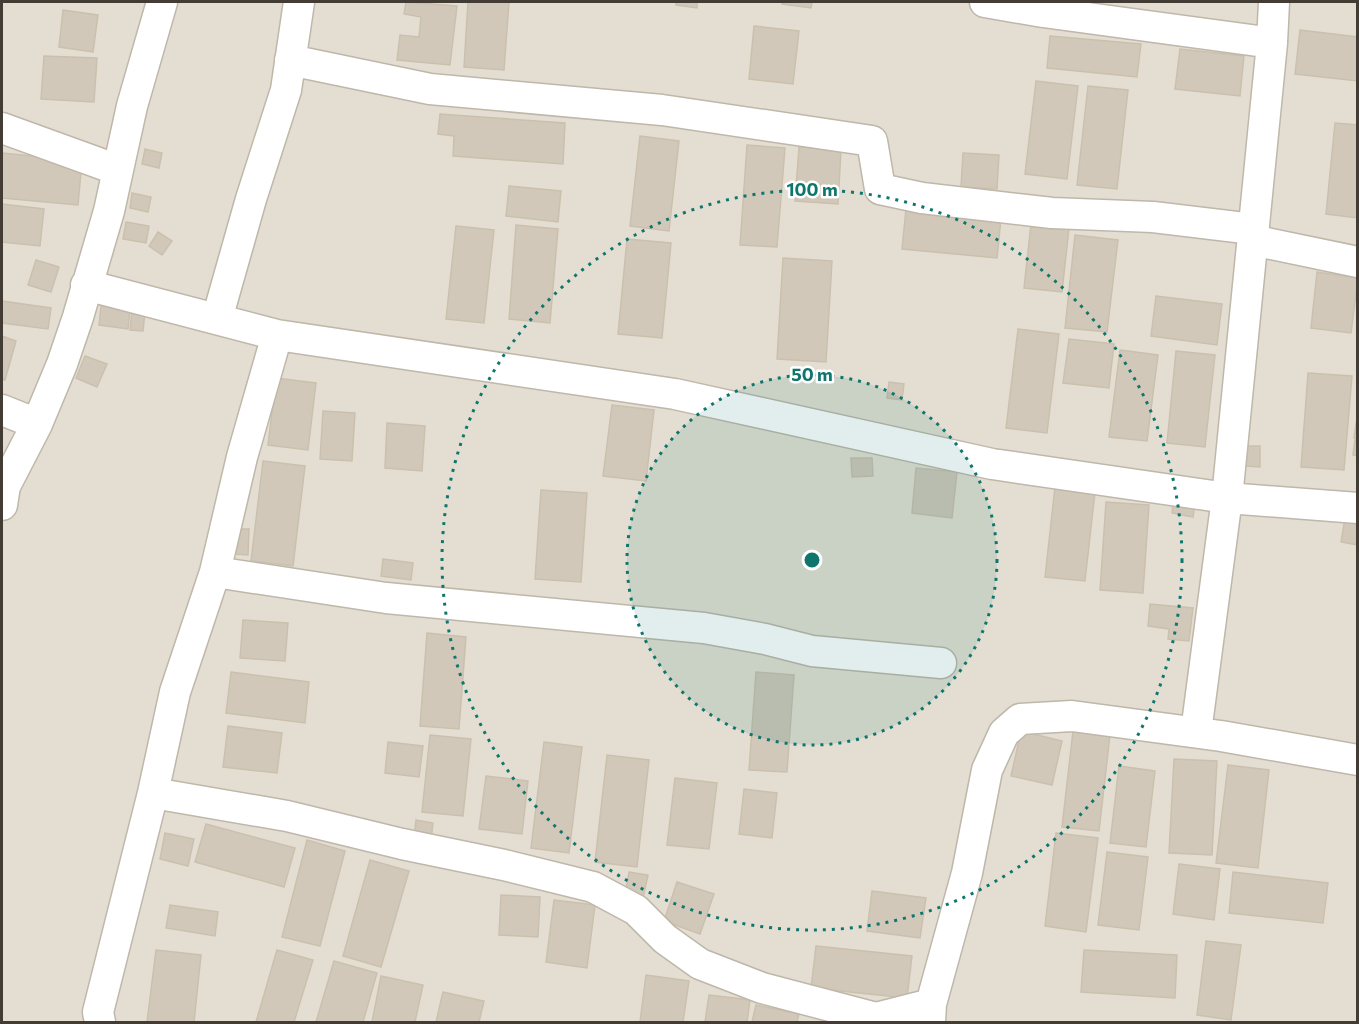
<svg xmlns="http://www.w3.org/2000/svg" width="1359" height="1024" font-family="Commissioner,sans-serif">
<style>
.residential{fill:#e4ded2}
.building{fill:#d1c8ba;stroke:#cbc0ad;stroke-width:1.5}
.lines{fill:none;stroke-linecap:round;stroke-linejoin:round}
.minor-casing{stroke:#beb7aa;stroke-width:33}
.minor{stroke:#fff;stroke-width:30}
.ring{fill:none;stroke:#0f766e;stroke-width:3;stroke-dasharray:3 6}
.centre{fill:#0f766e;stroke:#fff;stroke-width:3}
.ring-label{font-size:18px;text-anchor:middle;font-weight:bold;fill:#0f766e;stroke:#fff;stroke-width:5;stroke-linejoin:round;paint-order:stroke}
</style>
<rect width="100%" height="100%" fill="#f0ece3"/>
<!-- residential -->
<path class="residential" d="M2,2H1357V1022H2Z"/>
<!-- building -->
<path class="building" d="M406,2L457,6L450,65L397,60L400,35L419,37L421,17L404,14Z
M468,2H509L504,70L464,67Z
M676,2H697V8L676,5Z
M782,2H812L811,8L782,4Z
M63,10L98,15L93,52L59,47Z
M754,26L799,31L793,84L749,79Z
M1300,30L1358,37V81L1295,74Z
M1050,36L1141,44L1137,77L1047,68Z
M1180,49L1244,56L1240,96L1175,89Z
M44,56L97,58L94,102L41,99Z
M1036,81L1078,86L1067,179L1025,174Z
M1088,86L1128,90L1117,189L1077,185Z
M440,114L565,123L563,164L453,156L454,136L438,134Z
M1335,123L1358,125V218L1326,214Z
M640,136L679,141L669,231L630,226Z
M747,145L785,148L777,247L740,245Z
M799,147L841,150L838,204L795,201Z
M145,149L162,153L159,168L142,164Z
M2,153L82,161L78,205L2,198Z
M963,153L999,155L997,189L961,187Z
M509,186L561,191L558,222L506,216Z
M132,193L151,197L148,212L130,208Z
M2,204L44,209L40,246L2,242Z
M906,209L1001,218L997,258L902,249Z
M126,222L149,226L146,243L123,239Z
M1031,224L1069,228L1062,292L1024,288Z
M516,225L558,229L550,323L509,319Z
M456,226L494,230L484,323L446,319Z
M158,232L172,241L162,255L149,246Z
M1075,235L1118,240L1107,332L1065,328Z
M627,239L671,243L662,338L618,334Z
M783,258L832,261L826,362L777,359Z
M36,260L59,267L51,292L28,285Z
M1317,272L1358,278L1351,333L1311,328Z
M1156,296L1222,304L1217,345L1151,336Z
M2,301L51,308L48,329L2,323Z
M101,306L130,310L128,329L99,325Z
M132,311L145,312L143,331L130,330Z
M1018,329L1059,334L1047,433L1006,428Z
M2,336L16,341L5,380L2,379Z
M1069,339L1114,344L1109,388L1063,383Z
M1120,350L1158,355L1147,441L1109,437Z
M1176,351L1215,355L1205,447L1167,443Z
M85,356L107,364L97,387L76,378Z
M1308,373L1352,376L1344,470L1301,467Z
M276,378L316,383L308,450L268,445Z
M889,382L904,384L902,400L887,398Z
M612,405L654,410L646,481L603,476Z
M323,411L355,413L352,461L320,459Z
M1358,411V439L1354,438Z
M387,423L425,426L422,471L385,468Z
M1355,440H1358V456L1353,455Z
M1244,446H1260V467L1244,466Z
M851,458H872L873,476L852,477Z
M263,461L305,466L293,566L251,561Z
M916,468L957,472L952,518L912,513Z
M1055,487L1095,492L1085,581L1045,577Z
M541,490L587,493L581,582L535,579Z
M1174,494L1196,497L1193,517L1172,513Z
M1106,502L1149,505L1143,593L1100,590Z
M1345,518L1358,519V545L1341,542Z
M235,529H249L248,555L234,554Z
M383,559L413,563L411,580L381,576Z
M1150,604L1193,608L1189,641L1168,639L1169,629L1148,626Z
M243,620L288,623L285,661L240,658Z
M427,633L466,637L459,729L420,726Z
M231,672L309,682L305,723L226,713Z
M756,672L794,675L787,772L749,770Z
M228,726L282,733L277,773L223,767Z
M1021,731L1062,741L1052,785L1011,776Z
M1073,731L1110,735L1099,831L1062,827Z
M430,735L471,739L463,816L422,812Z
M388,742L423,746L419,777L385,773Z
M544,742L582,747L569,853L531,848Z
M607,755L649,760L637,867L595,862Z
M1174,759L1217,761L1212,855L1169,853Z
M1228,765L1269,770L1258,868L1216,863Z
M1119,766L1155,771L1146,847L1110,843Z
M486,776L528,781L522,834L479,829Z
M675,778L717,783L709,849L667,845Z
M744,789L777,793L772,838L739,834Z
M416,820L433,823L431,840L414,838Z
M206,824L295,848L284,887L195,862Z
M165,833L194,839L188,866L160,859Z
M1056,833L1098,838L1086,932L1045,926Z
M307,840L345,851L320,946L282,937Z
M1107,852L1148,857L1139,930L1098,925Z
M370,860L409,871L381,967L343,956Z
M1179,864L1220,869L1214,920L1173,914Z
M629,872L648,875L643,898L625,895Z
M1233,872L1328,883L1323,923L1229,913Z
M677,882L714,894L700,934L664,921Z
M872,891L926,898L920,938L867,931Z
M501,895L540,897L538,937L499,935Z
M554,900L595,905L587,968L546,962Z
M170,905L218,912L215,936L166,928Z
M1206,941L1241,945L1231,1020L1197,1015Z
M816,946L912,956L907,998L811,988Z
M156,950L201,955L194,1022H147Z
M277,950L313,960L294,1022H256Z
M1084,950L1177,955L1175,998L1081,992Z
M334,961L377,973L363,1022H316Z
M646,975L689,981L683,1022H640Z
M381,976L423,985L415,1022H372Z
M443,992L484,1001L479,1022H436Z
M709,995L750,1000L747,1022H705Z
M756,1005L799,1014L797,1022H752Z"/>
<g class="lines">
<defs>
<path id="minor" d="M985,2L1043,12L1272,43
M290,60L430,89L662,110L872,141L880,189L922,198L1052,213L1153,217L1253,229
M2,128L118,170
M1252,240L1358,262
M86,285L277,335L675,394L992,464L1227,498L1358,508
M217,319L251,199L286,90L299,2
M2,410L37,424
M2,505L5,486L37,424L62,364L78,317L109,211L132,106L162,2
M215,572L386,598L704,628L765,639L812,651L941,663
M1196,732L1227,498L1272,43L1274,2
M153,793L287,816L402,844L504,865L593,887L636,910L665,939L700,964L762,988L876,1018L931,1004L930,1022
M931,1004L967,873L987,770L1004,733L1020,719L1072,716L1221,736L1358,760
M100,1022L98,1012L153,793L175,692L215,572L242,457L277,335"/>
</defs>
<!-- minor casing -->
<use href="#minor" class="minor-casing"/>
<!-- minor -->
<use href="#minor" class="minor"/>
</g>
<!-- distance rings -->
<circle cx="812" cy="560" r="185" fill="#0f766e" fill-opacity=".12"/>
<g class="ring">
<circle cx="812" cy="560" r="185"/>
<circle cx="812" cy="560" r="370"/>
</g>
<circle cx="812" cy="560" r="9" class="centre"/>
<g class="ring-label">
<text x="812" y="196">100 m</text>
<text x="812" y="381">50 m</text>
</g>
<!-- border -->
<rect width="1359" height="1024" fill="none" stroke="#423c34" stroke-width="6"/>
</svg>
